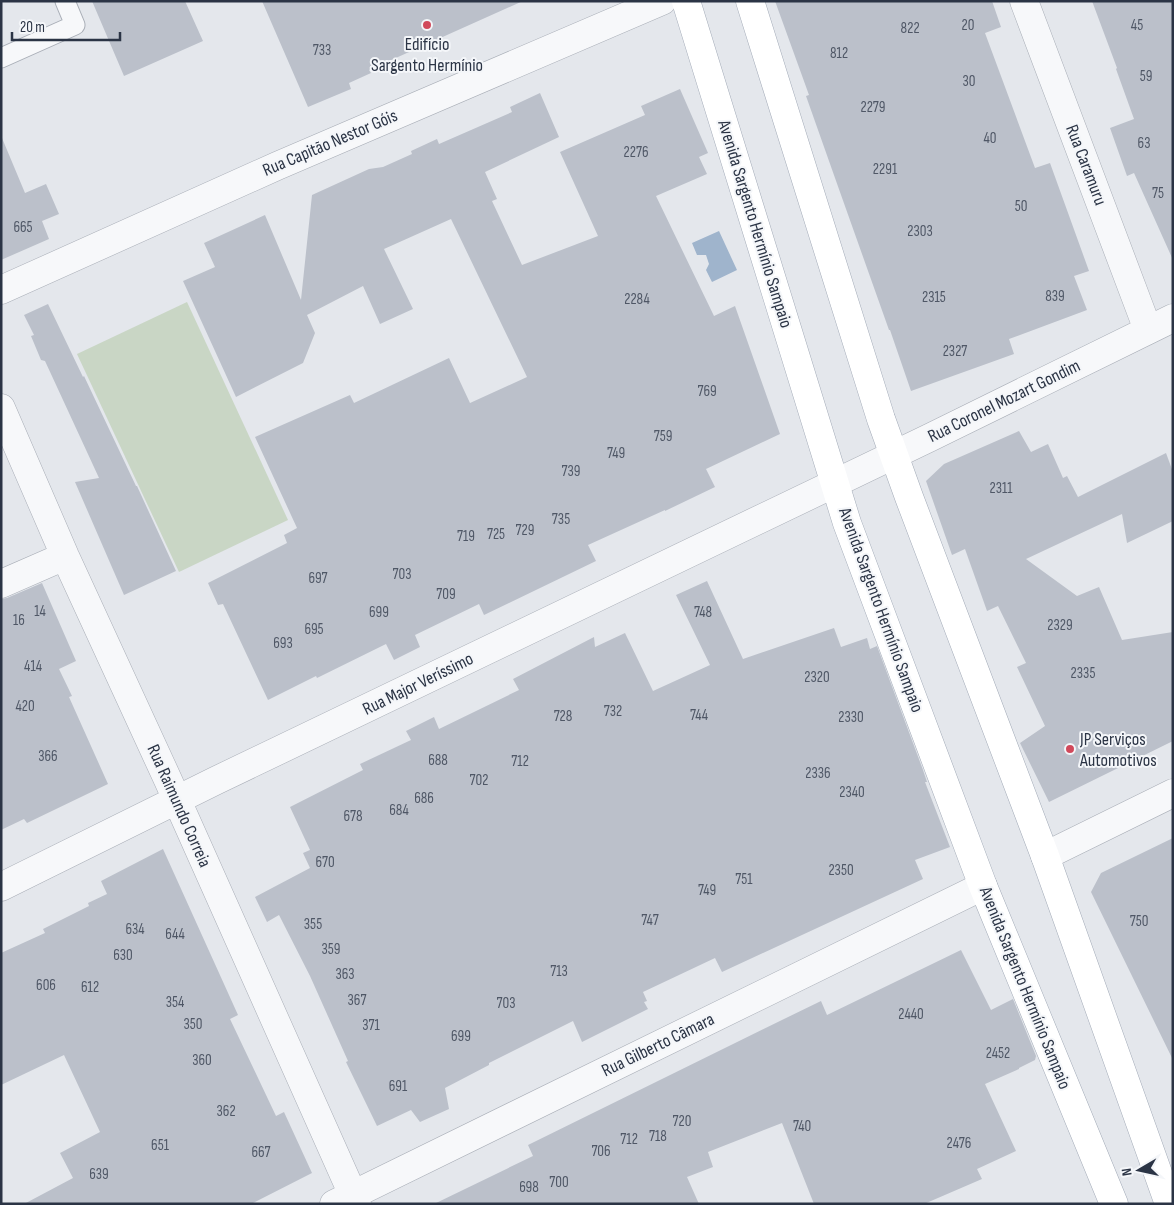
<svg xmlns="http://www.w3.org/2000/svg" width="1174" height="1205" font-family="'Sofia Sans Condensed',sans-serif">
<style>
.green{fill:#c9d6c5}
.water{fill:#9fb4cc}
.building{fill:#bbc0ca}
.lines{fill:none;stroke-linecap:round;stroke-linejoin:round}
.lane-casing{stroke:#a9aeb7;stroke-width:21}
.street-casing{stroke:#a9aeb7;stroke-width:29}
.primary-casing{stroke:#a3abb8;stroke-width:29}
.lane{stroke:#f7f8fa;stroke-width:19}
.street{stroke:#f7f8fa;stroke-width:28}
.primary{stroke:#fff;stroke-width:28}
.poi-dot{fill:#d1495b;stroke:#f4f6f9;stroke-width:2}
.labels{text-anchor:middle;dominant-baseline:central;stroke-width:4;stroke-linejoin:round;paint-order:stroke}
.number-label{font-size:15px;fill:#4f5766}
.poi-label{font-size:18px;fill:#2b3445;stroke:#f4f6f9}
.street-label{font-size:18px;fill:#2b3445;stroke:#f4f6f9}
</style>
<rect width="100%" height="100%" fill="#e4e7ec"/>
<!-- green -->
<path class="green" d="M187,302L288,520L179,572L77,354Z"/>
<!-- water -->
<path class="water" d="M719,231L737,270L712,282L706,270L709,264L706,255H697L692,243Z"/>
<!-- building -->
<path class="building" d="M92,1H185L203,41L124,76Z
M262,1H523L369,70L371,73L349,83L351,89L308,107Z
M775,1H992L1001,27L985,33L1035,168L1050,163L1089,271L1074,276L1087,310L1009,339L1014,354L911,391L890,330H889L835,178L806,96L809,95Z
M1092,1H1173V260L1134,173L1127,176L1110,128L1134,119L1116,69L1117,68Z
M680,89L708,153L699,157L707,174L656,196L714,316L735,306L780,434L706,469L715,487L665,511V510L588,545L596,561L484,615L479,604L415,635L420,647L394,660L386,644L317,678L316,676L268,700L223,604L218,605L208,583L287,543L284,535L297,528L255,437L350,395L354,403L449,358L470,403L527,377L451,219L384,249L413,309L380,324L363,286L307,315L315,333L303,363L236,397L183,281L215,267L204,243L265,215L301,300L312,195L369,169L383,167L412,154L411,151L437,139L439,144L512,112L510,107L540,93L559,137L485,172L497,199L492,201L522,265L598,236L560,152L645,115L641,106Z
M2,138L25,193L46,184L59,214L42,221L49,239L1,260Z
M48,304L83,377L84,376L136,486H137L176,571L124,595L75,482L99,478L45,361L41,360L31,336L34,335L24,315Z
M1019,431L1031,452L1048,444L1063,478L1067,476L1078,497L1166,453L1173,472V521L1127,543L1122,514L1026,559L1077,596L1099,587L1122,640L1173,632V741L1049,802L1020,743L1045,726L1017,667L1026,663L998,606L987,611L965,549L952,555L926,481L944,464Z
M707,581L743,659L834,628L841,647L867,638L870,649L877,646L923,770L927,782H925L950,847L915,860L923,879L722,972L715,958L643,992L647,1001L644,1002L648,1009L582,1042L573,1021L489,1063V1065L445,1088L449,1109L420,1122L411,1110L377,1126L346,1062L348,1061L310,976L279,915L267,922L255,897L310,868L303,853L310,850L290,807L363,770L360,764L411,740L406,731L434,717L439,729L519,690L513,679L594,637L595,647L625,633L653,691L710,665L676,595Z
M42,583L76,661L59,669L72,696L69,697L108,784L27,823L24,819L1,830V599L7,598Z
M1173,838V1060L1091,892L1101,873Z
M163,849L238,1015L230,1019L276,1116L284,1112L312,1173L251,1204H24L73,1178L60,1153L100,1132L64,1055L1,1085V953L45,933L43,929L89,906L88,903L107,894L101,881Z
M961,950L991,1010L1013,999L1036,1056L1035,1060L1019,1068V1069L985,1084L1016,1151L977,1169L982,1179L924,1204H814L782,1123L708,1152L713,1167L687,1177L699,1204H434L533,1156L528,1145L784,1019L821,1001L827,1015Z"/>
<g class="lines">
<defs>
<path id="lane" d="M1,58L75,25L65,1"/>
<path id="street" d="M1024,1L1148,330
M1,290L277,166L662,1
M1,408L65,556L168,780L357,1204
M1,584L65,556
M1045,856L1173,793
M1,887L215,781L929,438L1173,318
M334,1204L983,886"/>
<path id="primary" d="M686,1L847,523L983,886L1114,1204
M750,1L881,419L909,497L1045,856L1169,1204"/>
</defs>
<!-- lane casing -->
<use href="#lane" class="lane-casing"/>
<!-- street casing -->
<use href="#street" class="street-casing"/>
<!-- primary casing -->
<use href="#primary" class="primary-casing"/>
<!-- lane -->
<use href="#lane" class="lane"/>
<!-- street -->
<use href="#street" class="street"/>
<!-- primary -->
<use href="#primary" class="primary"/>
</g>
<!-- markers -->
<g class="poi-dot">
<circle cx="427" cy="25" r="5"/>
<circle cx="1070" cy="749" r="5"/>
</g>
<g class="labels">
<!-- number labels -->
<g class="number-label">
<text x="968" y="25">20</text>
<text x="1137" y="25">45</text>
<text x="910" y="28">822</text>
<text x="322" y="50">733</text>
<text x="839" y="53">812</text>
<text x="1146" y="76">59</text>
<text x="969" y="81">30</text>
<text x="873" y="107">2279</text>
<text x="990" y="138">40</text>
<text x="1144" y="143">63</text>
<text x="636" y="152">2276</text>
<text x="885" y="169">2291</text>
<text x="1158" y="193">75</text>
<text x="1021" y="206">50</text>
<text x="23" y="227">665</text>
<text x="920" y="231">2303</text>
<text x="1055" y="296">839</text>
<text x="934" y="297">2315</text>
<text x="637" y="299">2284</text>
<text x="955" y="351">2327</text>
<text x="707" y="391">769</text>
<text x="663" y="436">759</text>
<text x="616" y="453">749</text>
<text x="571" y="471">739</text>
<text x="1001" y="488">2311</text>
<text x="561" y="519">735</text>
<text x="525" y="530">729</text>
<text x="496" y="534">725</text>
<text x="466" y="536">719</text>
<text x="402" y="574">703</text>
<text x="318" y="578">697</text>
<text x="446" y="594">709</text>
<text x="40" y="611">14</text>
<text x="379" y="612">699</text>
<text x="703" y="612">748</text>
<text x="19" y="620">16</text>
<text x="1060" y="625">2329</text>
<text x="314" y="629">695</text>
<text x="283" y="643">693</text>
<text x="33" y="666">414</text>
<text x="1083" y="673">2335</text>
<text x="817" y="677">2320</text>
<text x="25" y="706">420</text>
<text x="613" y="711">732</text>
<text x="699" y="715">744</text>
<text x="563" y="716">728</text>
<text x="851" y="717">2330</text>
<text x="48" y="756">366</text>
<text x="438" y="760">688</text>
<text x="520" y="761">712</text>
<text x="818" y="773">2336</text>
<text x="479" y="780">702</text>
<text x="852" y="792">2340</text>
<text x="424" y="798">686</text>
<text x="399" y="810">684</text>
<text x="353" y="816">678</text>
<text x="325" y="862">670</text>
<text x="841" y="870">2350</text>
<text x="744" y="879">751</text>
<text x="707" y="890">749</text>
<text x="650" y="920">747</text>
<text x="1139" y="921">750</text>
<text x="313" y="924">355</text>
<text x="135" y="929">634</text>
<text x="175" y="934">644</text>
<text x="331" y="949">359</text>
<text x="123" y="955">630</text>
<text x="559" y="971">713</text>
<text x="345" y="974">363</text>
<text x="46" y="985">606</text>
<text x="90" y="987">612</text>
<text x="357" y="1000">367</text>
<text x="175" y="1002">354</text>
<text x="506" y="1003">703</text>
<text x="911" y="1014">2440</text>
<text x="193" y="1024">350</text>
<text x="371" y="1025">371</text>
<text x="461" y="1036">699</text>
<text x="998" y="1053">2452</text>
<text x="202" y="1060">360</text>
<text x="398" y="1086">691</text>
<text x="226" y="1111">362</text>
<text x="682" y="1121">720</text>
<text x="802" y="1126">740</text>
<text x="658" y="1136">718</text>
<text x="629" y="1139">712</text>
<text x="959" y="1143">2476</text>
<text x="160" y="1145">651</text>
<text x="601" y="1151">706</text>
<text x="261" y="1152">667</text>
<text x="99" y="1174">639</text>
<text x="559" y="1182">700</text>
<text x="529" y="1187">698</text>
</g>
<!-- poi labels -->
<g class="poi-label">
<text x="427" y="44">Edifício<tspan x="427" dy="21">Sargento Hermínio</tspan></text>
<text x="1080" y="739" text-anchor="start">JP Serviços<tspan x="1080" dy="21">Automotivos</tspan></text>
</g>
<!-- street labels -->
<g class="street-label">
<text transform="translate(330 143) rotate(-23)">Rua Capitão Nestor Góis</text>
<text transform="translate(1086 165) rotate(69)">Rua Caramuru</text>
<text transform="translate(755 224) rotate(73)">Avenida Sargento Hermínio Sampaio</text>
<text transform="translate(1004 401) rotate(-26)">Rua Coronel Mozart Gondim</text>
<text transform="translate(881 610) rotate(70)">Avenida Sargento Hermínio Sampaio</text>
<text transform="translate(418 684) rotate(-26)">Rua Major Veríssimo</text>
<text transform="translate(179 806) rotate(66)">Rua Raimundo Correia</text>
<text transform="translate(1025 988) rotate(68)">Avenida Sargento Hermínio Sampaio</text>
<text transform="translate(658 1045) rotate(-26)">Rua Gilberto Câmara</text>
</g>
</g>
<!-- border -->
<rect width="1174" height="1205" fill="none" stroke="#2b3445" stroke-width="5"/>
<!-- north arrow -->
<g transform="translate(1139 1170) rotate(261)" stroke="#f4f6f9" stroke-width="4" paint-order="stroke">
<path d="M0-4L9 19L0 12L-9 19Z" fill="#2b3445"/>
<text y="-8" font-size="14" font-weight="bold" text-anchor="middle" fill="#2b3445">N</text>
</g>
<!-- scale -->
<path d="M12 32v8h108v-8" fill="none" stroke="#2b3445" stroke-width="2.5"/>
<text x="20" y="32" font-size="15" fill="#2b3445" stroke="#f4f6f9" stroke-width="4" paint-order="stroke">20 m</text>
</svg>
